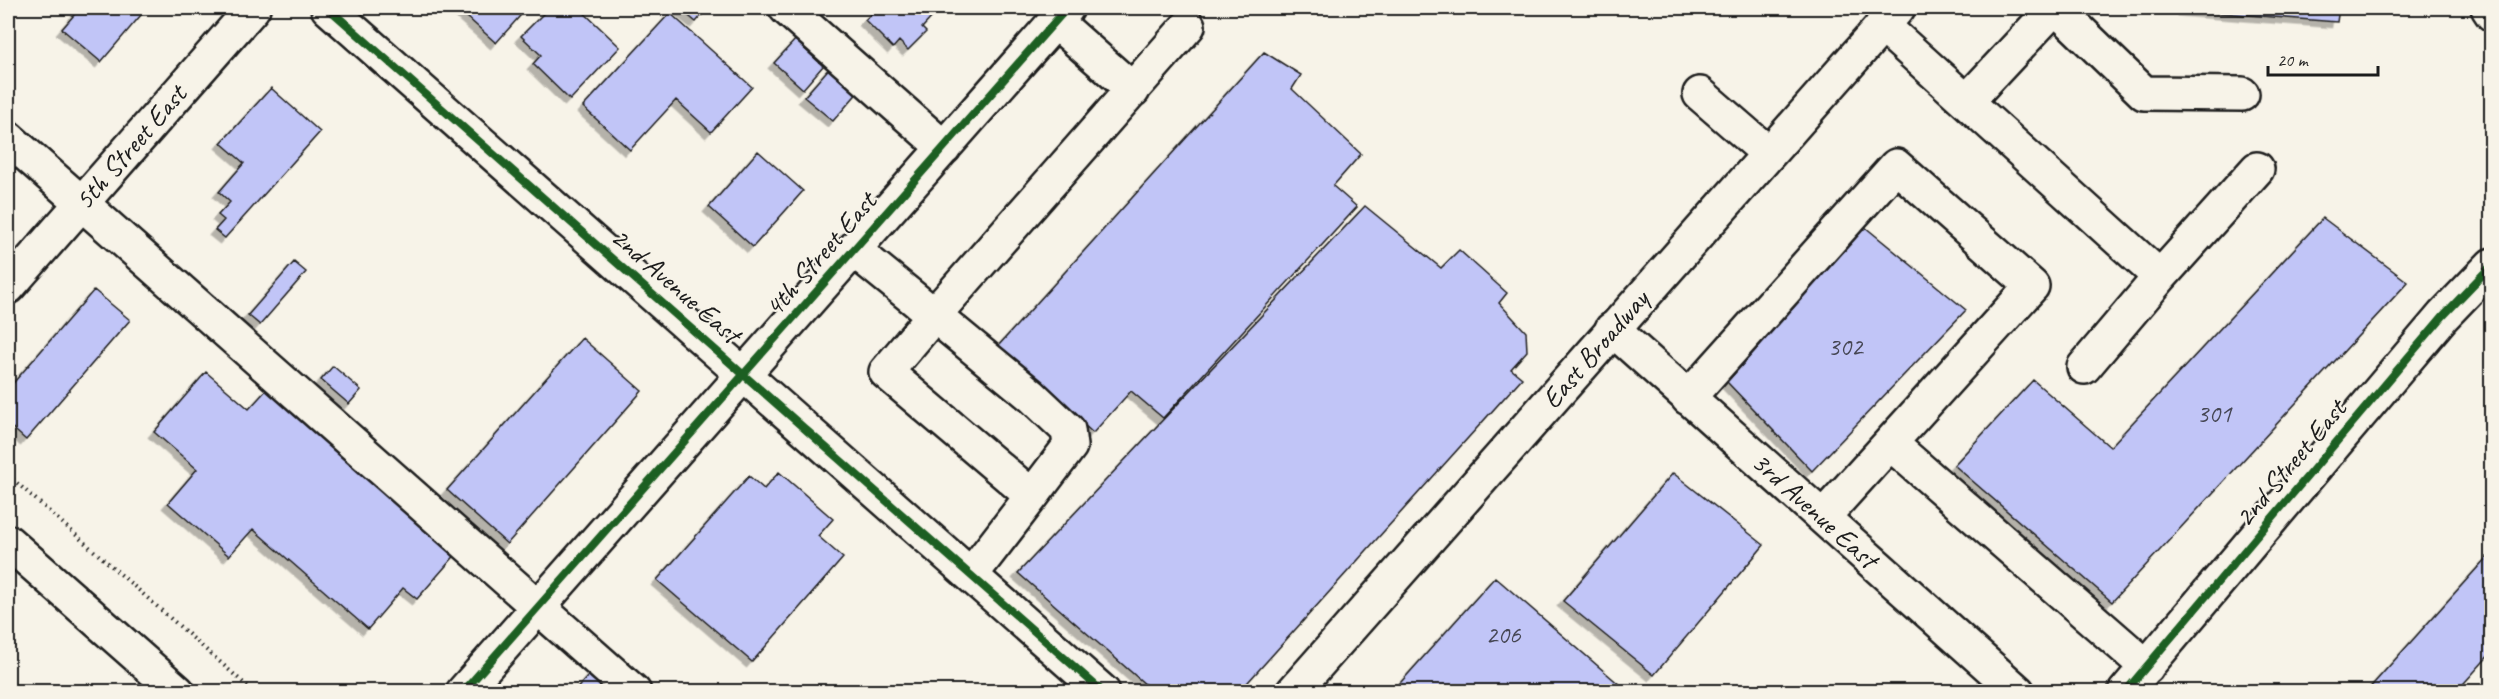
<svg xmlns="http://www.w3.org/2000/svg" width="2499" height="699" font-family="Caveat,sans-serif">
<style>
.building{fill:#c1c5f7;stroke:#1c1c1c;stroke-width:1.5;filter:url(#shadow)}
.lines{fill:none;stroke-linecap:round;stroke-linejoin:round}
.minor-casing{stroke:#1c1c1c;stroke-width:38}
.major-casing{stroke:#1c1c1c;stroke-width:38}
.path{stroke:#1c1c1c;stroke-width:4;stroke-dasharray:1.5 4.5;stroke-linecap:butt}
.minor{stroke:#f7f3e8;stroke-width:33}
.major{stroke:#f7f3e8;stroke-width:33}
.cycleway-casing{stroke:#f7f3e8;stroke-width:11}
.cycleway{stroke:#1b5e20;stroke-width:8}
.labels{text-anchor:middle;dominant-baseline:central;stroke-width:4.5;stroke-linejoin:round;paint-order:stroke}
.number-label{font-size:26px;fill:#454653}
.street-label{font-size:28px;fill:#1c1c1c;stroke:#f7f3e8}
</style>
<defs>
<filter id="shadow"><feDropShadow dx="-5.5" dy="5.5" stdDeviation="0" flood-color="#0004"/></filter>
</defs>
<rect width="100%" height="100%" fill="#f7f3e8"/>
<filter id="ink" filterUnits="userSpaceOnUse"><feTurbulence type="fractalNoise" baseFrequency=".0167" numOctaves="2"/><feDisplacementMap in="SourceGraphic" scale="12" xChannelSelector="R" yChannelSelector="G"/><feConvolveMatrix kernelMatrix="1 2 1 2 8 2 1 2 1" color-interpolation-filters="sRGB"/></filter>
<g filter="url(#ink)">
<!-- building -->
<path class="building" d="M80,8H147L101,62L62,29Z
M457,8H527L496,43Z
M549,8H579L620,47L570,100L533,64L541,55L521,36Z
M679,8H708L696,22Z
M877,8H925L933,16L922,28L926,32L908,50L899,41L893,48L865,20Z
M2184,8H2339L2337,22L2183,10Z
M670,13L752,87L711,132L676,100L630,150L583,107Z
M795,40L823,66L803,89L774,63Z
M1264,52L1301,75L1292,89L1361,154L1333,186L1357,207L1163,418L1131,391L1093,433L998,346Z
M832,65L860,90L833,121L804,97Z
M271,88L320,132L225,238L215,230L224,220L218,215L230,202L219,192L244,163L221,143Z
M758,151L803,191L753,247L709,207Z
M1365,206L1441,268L1459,250L1507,293L1499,303L1526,332L1527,351L1511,369L1522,378L1239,692H1154L1018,573Z
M2323,218L2408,282L2112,602L1954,465L2033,380L2110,447Z
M1865,227L1966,310L1812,471L1727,382Z
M294,262L306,272L260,325L248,315Z
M94,290L130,320L26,440L8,424V389Z
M582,338L642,391L507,544L447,490Z
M333,366L361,390L349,404L321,380Z
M206,372L249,409L269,387L458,552L417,599L403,588L368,629L253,529L229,556L168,503L197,469L154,432Z
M779,472L833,519L818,536L843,558L752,662L657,580L749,476L764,489Z
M1673,473L1764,545L1654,675L1563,601Z
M2487,557L2492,560V652L2456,692H2366Z
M1495,577L1628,692H1392Z
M595,668L622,692H574Z"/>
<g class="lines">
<defs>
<path id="minor" d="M328,8L1103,692
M786,8L944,148
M2056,8L2144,93L2242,94
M2488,8L2492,14
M1055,21L1133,90
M1882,25L2160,277L2084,367
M1700,94L1768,153
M1967,101L2054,8
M8,138L634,692
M854,250L934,315L886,372L1032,496L971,575
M2160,277L2257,169
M8,287L253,8
M1612,329L2018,692
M1688,398L1896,166L2032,286L1890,443
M1032,496L1070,446L1068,430L1032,396L934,315L1188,26
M1823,517L1890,443L2147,667
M8,542L178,692
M463,692L1067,8
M2125,692L2443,316L2492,265"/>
<path id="major" d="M1293,692L1898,8"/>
</defs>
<!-- minor casing -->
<use href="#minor" class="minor-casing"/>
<!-- major casing -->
<use href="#major" class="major-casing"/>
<!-- path -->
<path class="path" d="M8,475L254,692"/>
<!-- minor -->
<use href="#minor" class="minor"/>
<!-- major -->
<use href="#major" class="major"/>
<defs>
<path id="cycleway" d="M328,8L1103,692
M463,692L1067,8
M2125,692L2443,316L2492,265"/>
</defs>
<!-- cycleway casing -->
<use href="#cycleway" class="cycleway-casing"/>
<!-- cycleway -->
<use href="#cycleway" class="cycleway"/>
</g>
</g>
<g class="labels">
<!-- number labels -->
<g class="number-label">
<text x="1845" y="346">302</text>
<text x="2214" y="413">301</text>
<text x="1503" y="634">206</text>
</g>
<!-- street labels -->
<g class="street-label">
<text transform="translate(130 147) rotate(-49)">5th Street East</text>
<text transform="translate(820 254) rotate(-49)">4th Street East</text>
<text transform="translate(676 285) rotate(41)">2nd Avenue East</text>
<text transform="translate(1595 349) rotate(-49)">East Broadway</text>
<text transform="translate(2290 463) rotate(-50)">2nd Street East</text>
<text transform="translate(1815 510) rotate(42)">3rd Avenue East</text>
</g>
</g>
<!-- margin -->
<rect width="2499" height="699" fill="none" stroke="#f7f3e8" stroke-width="30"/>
<rect x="15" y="15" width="2469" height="669" fill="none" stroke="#1c1c1c" stroke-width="2" filter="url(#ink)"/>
<!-- scale -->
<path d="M2268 66v9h110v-9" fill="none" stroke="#1c1c1c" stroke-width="3"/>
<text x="2277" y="66" font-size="18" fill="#1c1c1c" stroke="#f7f3e8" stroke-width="4.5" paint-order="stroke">20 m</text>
</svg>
